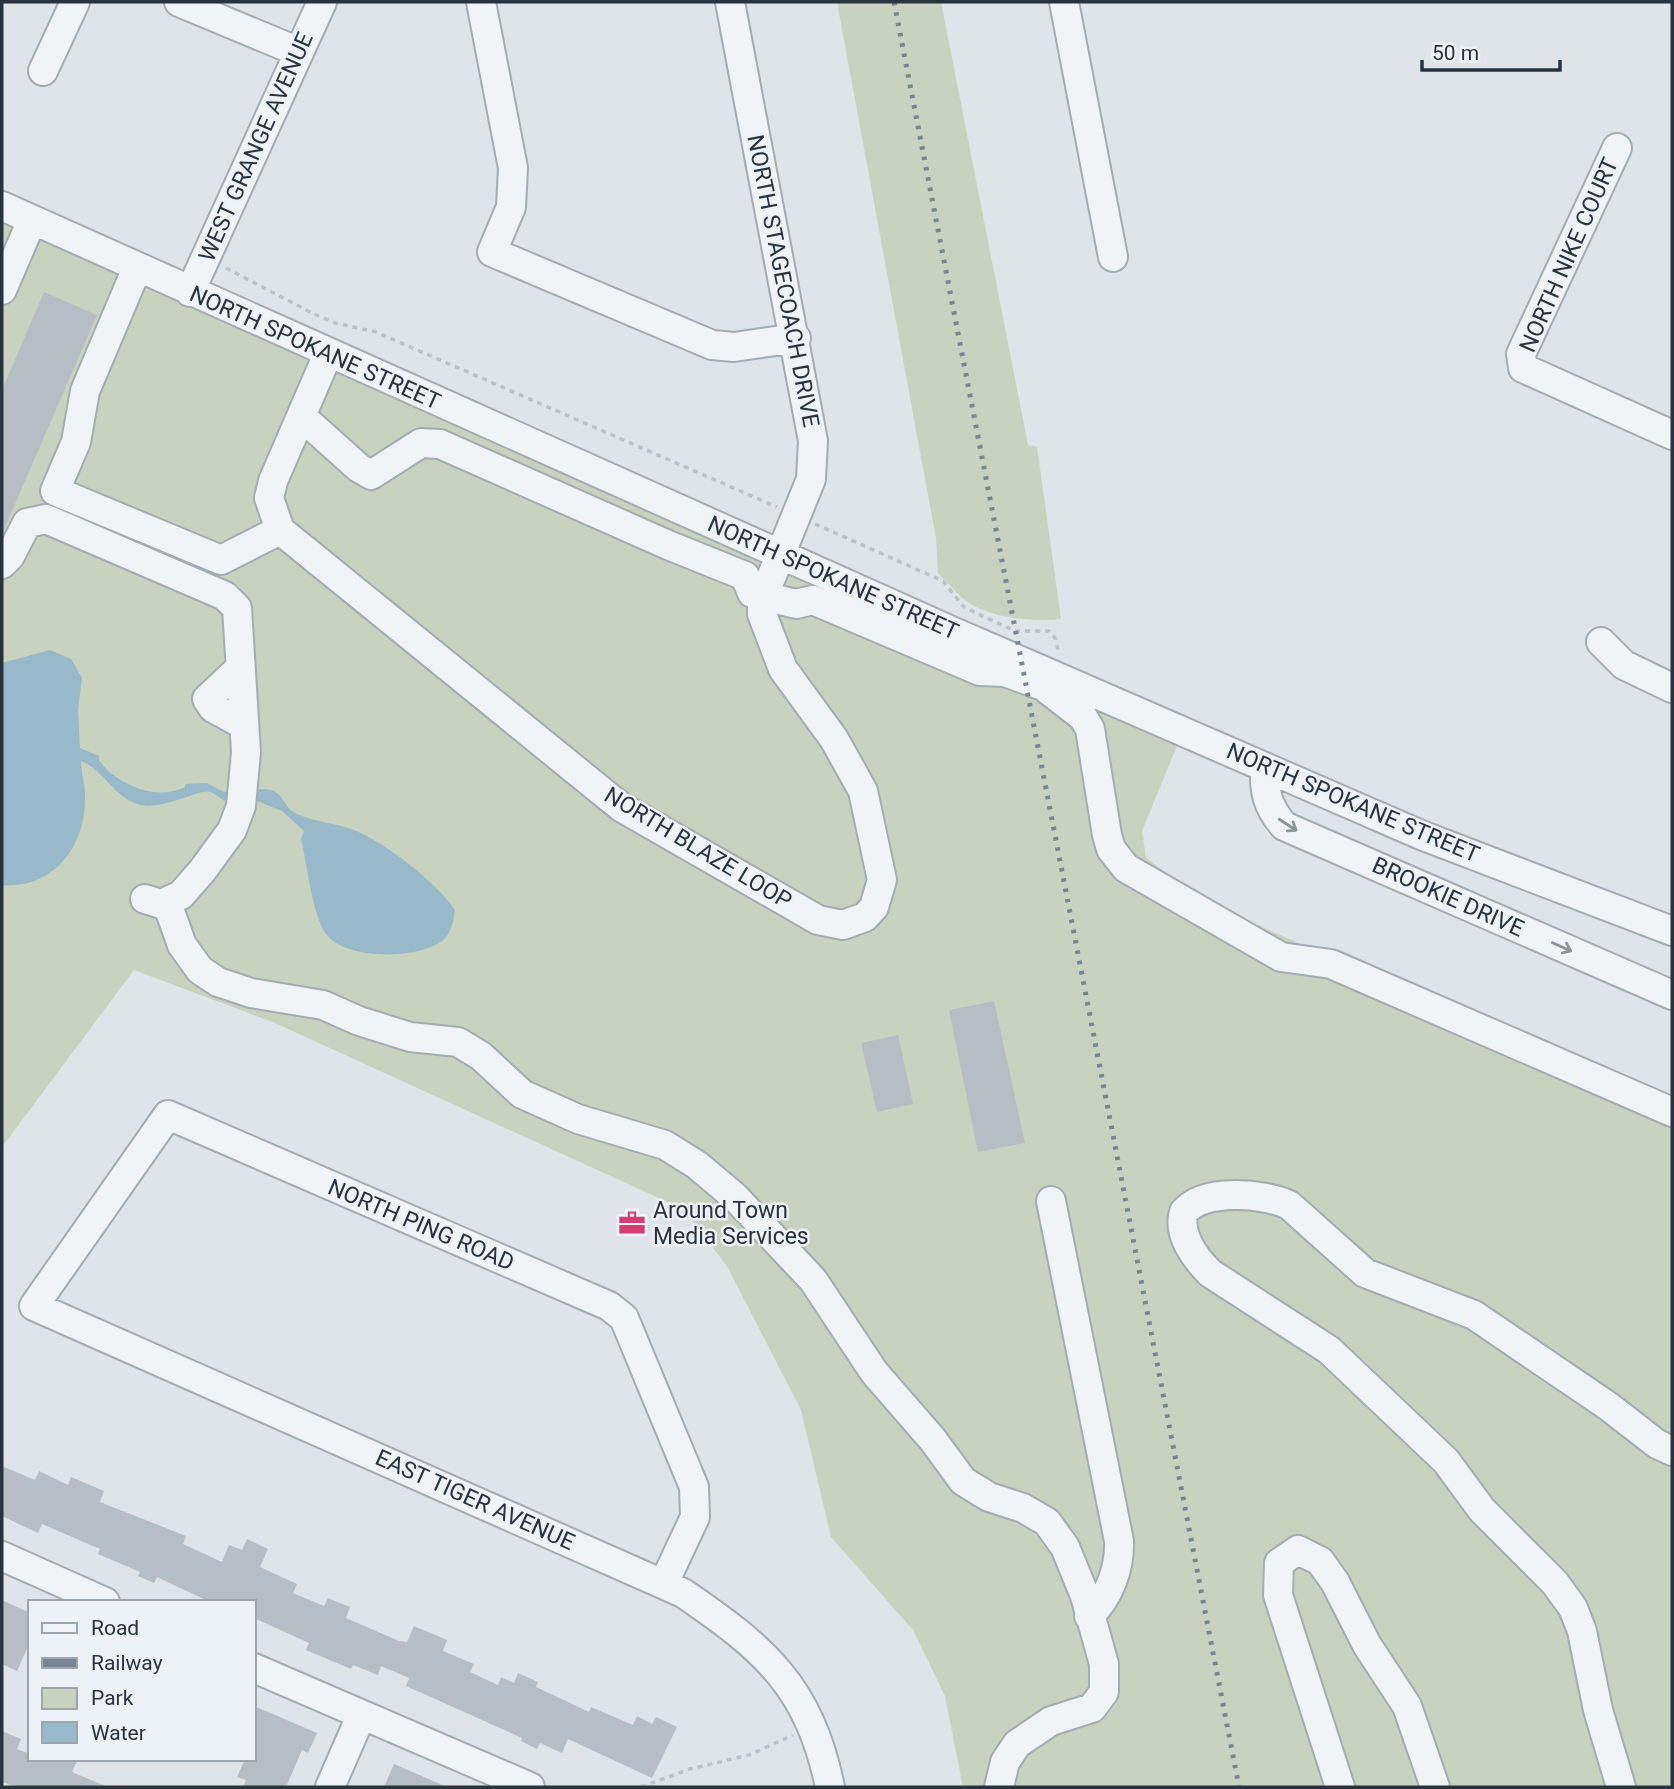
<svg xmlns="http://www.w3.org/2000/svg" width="1674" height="1789" font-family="Roboto,sans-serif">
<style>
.green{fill:#c7d2bf}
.water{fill:#97b9c9}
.building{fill:#b5bec5}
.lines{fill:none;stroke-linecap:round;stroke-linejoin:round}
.minor-casing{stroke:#a3acb2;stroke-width:32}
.path{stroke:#bcc2c6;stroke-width:3.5;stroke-dasharray:5 5;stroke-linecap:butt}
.minor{stroke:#f1f4f6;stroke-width:28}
.rail{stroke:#778692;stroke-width:5;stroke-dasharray:3.5 7;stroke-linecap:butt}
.oneway{stroke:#8c949a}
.labels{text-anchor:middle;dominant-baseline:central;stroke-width:5;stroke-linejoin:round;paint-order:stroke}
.street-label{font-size:23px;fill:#27343f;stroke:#edf2f6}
.poi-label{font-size:23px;fill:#27343f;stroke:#edf2f6;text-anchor:start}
</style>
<rect width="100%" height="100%" fill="#dee4e8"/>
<!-- green -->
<path class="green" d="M837,2H941L1028,445L1037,447L1061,619C1031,622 985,618 961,597C953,589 946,581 938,573L936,538Z
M2,206L1183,731L1142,831L1146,858L1205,902L1672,1107V1787H963L945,1696L913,1630L831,1537L801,1410L727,1266L683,1209L275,1023L134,970L2,1147Z"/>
<!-- water -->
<path class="water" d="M50,650L71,659L82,678L78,710L80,748L99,756V761C104,765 105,769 111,773C132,790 160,799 185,787V784L207,783L224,792L236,789V798L225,801C221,799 216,794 211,792C199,788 163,812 137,804C113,796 104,770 81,761C81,774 86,787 85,799C85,847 53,889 2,885V663Z
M260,789C286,788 279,805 297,814C315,822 336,823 354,830C386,843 436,882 455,910C453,923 451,936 439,943C413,959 346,960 326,934C312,914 307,863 301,839L304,831L282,811L257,801L255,795Z"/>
<!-- building -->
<path class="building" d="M44,292L97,315L2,534V390Z
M994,1001L1025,1143L978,1152L949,1010Z
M898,1035L913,1104L877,1112L861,1043Z
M2,1466L35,1480L39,1471L68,1485L71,1477L104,1491L100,1502L186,1536L183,1544L222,1562L229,1545L242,1550L247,1539L268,1549L260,1567L297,1584L293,1593L324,1606L328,1598L350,1607L346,1618L399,1641L407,1642L414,1626L447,1640L443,1651L474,1664L470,1672L498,1685L501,1677L514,1683L518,1673L538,1682L536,1687L589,1712L591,1707L633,1725L637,1716L652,1724L656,1717L677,1727L652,1778L568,1739L562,1753L540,1743L537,1749L521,1741L522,1738L406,1686L409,1678L381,1666L378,1675L353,1665L351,1669L306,1650L309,1643L254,1618V1602H210L157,1577L154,1583L138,1576L140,1572L98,1554L100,1549L42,1524L38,1533L2,1516Z
M2,1600L30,1613V1642L17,1671L2,1664Z
M254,1706L317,1733L308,1753L302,1750L286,1787H243L246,1780L237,1777L245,1759H254Z
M2,1731L21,1739L17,1749L30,1754V1759H78L72,1772L108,1787H17L2,1782Z
M394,1764L447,1787H384Z"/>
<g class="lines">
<defs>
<path id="minor" d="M179,2L299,52
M481,2L513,168L511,207L492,252L712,345L734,347L796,338
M1064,2L1113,257
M43,71L75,2
M1617,148L1521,354L1523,368L1672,435
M2,206L954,632L1421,835L1672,931
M137,268L85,391L76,442L55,491L221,560L280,530
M2,290L32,220
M190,292L322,2
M328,354L273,481L269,498L280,530L621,807L818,920L843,925L865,917L874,907L882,880L863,791L834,739L783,669L762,614V600L811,479L813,441L730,2
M302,417L359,468L371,475L421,443L440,444L668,545L745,576L752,593L796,604L813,600L980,671L1005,672L1043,686L1083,717L1090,729L1107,835L1111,849L1126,868L1281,957L1331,964L1672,1112
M2,564L10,556L27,523L46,519L225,596L237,608L246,752L241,806L232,830L202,871L181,895L161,904L145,899
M1601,642L1624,665L1672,688
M239,669L207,699L213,708L244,725
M1265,767C1264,792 1267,806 1284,826L1672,995
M167,903L182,945L200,970L218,982L251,993L323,1005L359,1021L410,1037L458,1042L481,1056L522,1094L578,1119L665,1145L697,1165L735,1197L813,1280L874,1372L933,1440L963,1481L989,1497L1023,1508L1047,1522L1065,1547L1085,1596L1104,1664V1692L1092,1708L1051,1721L1017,1744L1005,1762L999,1787
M1051,1201L1119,1541C1120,1567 1110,1597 1089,1616
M2,1556L105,1602
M664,1583L695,1517L694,1487L624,1318L609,1306L168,1115L34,1306L683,1593C765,1649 809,1686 830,1787
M254,1668L530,1787
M330,1787L361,1716
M1340,1787L1278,1595L1279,1563L1298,1550L1320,1561L1335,1582L1367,1645L1407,1706L1435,1787
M1621,1787L1598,1710L1582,1631L1573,1608L1555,1583L1482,1510L1446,1461L1329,1350L1210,1273C1195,1258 1177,1234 1184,1212C1204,1188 1264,1193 1289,1205L1365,1273L1474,1315L1608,1406L1657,1444L1672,1451"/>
</defs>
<!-- minor casing -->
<use href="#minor" class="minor-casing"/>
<!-- path -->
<path class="path" d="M226,268L314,314L335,323L376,332L777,507
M815,524L943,581L963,606L976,613L1015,631H1049L1055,638L1059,653
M641,1787L690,1769L749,1755L793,1735"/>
<!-- minor -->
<use href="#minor" class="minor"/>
<!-- rail -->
<path class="rail" d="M894,2L1239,1787"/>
</g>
<!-- one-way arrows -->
<defs><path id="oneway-shaft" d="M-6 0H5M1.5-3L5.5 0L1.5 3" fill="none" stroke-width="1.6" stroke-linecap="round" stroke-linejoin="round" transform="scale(1.75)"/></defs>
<g class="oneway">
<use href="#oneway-shaft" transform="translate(1288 825) rotate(33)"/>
<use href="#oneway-shaft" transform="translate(1562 947) rotate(24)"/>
</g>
<!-- icons -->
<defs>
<symbol id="office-bare" viewBox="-9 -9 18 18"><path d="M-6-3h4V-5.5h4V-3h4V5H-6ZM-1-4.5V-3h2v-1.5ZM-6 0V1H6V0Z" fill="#d23e6f" stroke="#edf2f6" stroke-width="2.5" paint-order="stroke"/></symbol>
</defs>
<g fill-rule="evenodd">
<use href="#office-bare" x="613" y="1204" width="38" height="38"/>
</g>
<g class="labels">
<!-- street labels -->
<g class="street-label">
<text transform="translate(256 147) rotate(-66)">WEST GRANGE AVENUE</text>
<text transform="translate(1569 255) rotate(-66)">NORTH NIKE COURT</text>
<text transform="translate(783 281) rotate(79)">NORTH STAGECOACH DRIVE</text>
<text transform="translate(315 348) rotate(24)">NORTH SPOKANE STREET</text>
<text transform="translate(833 578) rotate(24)">NORTH SPOKANE STREET</text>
<text transform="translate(1353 803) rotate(23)">NORTH SPOKANE STREET</text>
<text transform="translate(698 848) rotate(31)">NORTH BLAZE LOOP</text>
<text transform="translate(1448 897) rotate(24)">BROOKIE DRIVE</text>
<text transform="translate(421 1225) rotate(23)">NORTH PING ROAD</text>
<text transform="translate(475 1500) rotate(24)">EAST TIGER AVENUE</text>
</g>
<!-- poi labels -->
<g class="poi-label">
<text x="653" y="1210">Around Town<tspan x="653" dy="26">Media Services</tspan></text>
</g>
</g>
<!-- border -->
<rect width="1674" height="1789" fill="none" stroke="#27343f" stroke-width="7"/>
<!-- legend -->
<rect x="28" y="1600" width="228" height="161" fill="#edf2f6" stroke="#9ea6ad" stroke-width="2"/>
<rect x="42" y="1623" width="35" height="10" fill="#f1f4f6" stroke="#9ea6ad" stroke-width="2"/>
<text x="91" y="1635" font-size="21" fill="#27343f">Road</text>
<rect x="42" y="1658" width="35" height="10" fill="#778692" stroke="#9ea6ad" stroke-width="2"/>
<text x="91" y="1670" font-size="21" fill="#27343f">Railway</text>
<rect x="42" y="1688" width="35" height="21" fill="#c7d2bf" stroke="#9ea6ad" stroke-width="2"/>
<text x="91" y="1705" font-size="21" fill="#27343f">Park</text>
<rect x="42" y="1722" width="35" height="21" fill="#97b9c9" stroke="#9ea6ad" stroke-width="2"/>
<text x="91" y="1740" font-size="21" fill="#27343f">Water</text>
<!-- scale -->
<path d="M1422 60v10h138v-10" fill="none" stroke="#27343f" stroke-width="3.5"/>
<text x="1432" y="60" font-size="21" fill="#27343f" stroke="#edf2f6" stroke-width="5" paint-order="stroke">50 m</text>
</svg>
